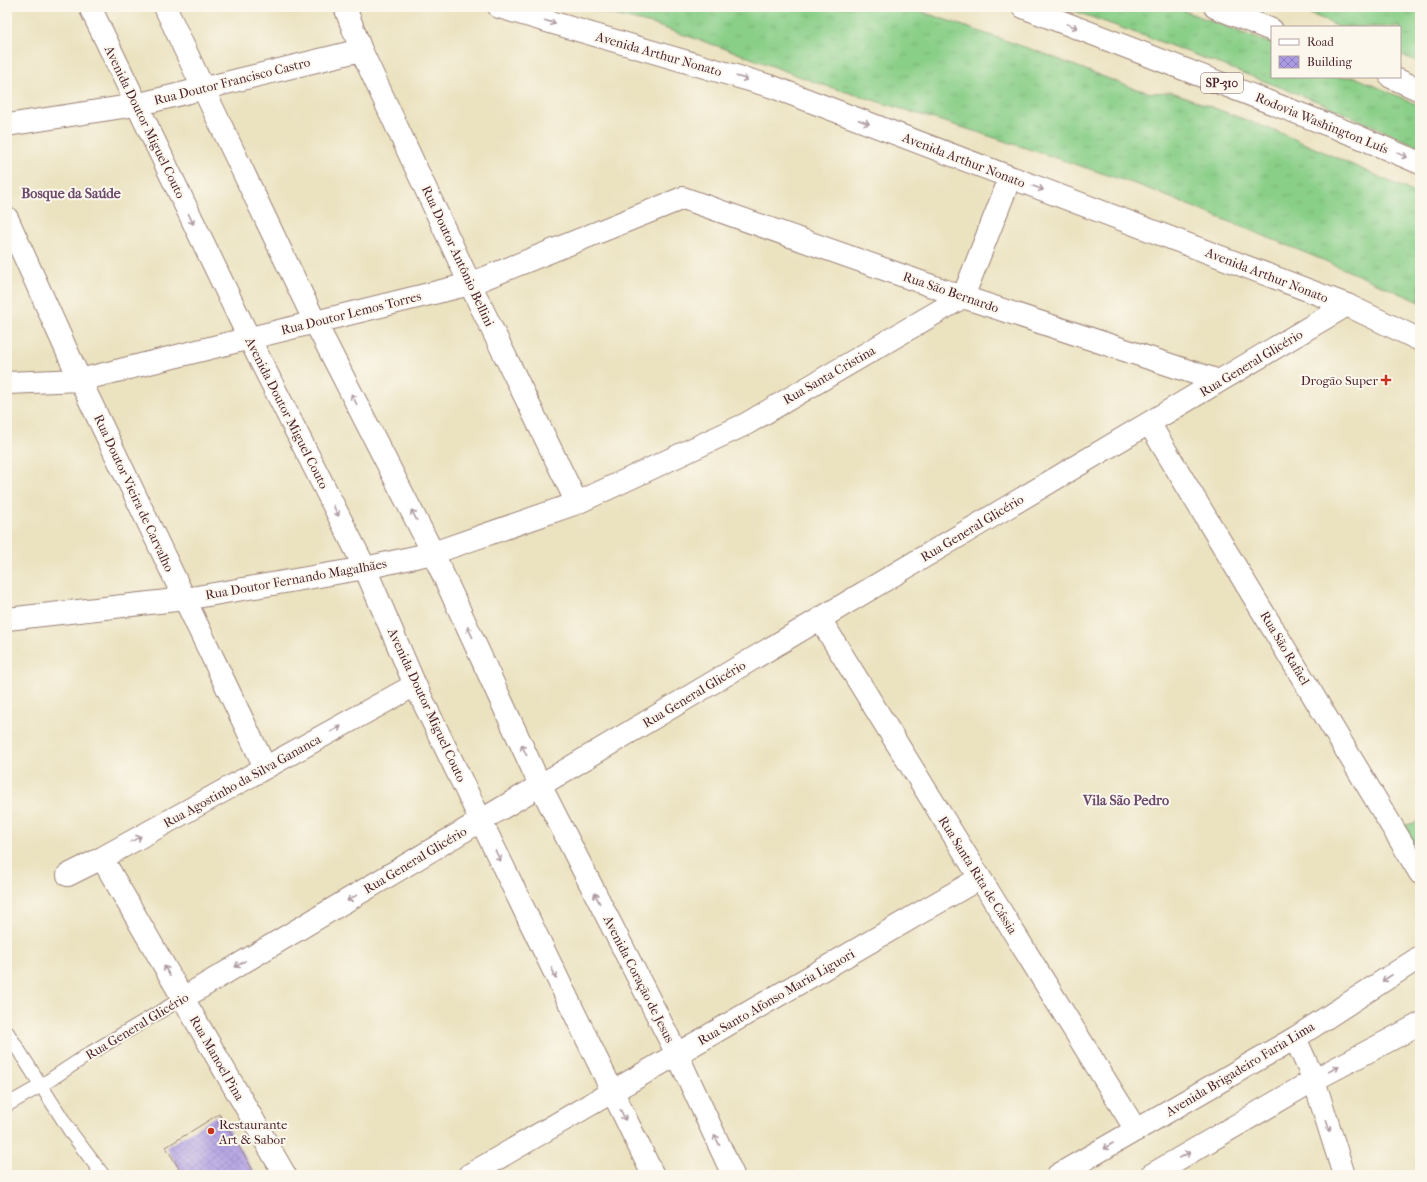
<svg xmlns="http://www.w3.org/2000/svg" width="1427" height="1182" font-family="'IM FELL French Canon',serif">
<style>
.grass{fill:url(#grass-tufts);stroke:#6a775a}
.park{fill:url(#park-crowns);stroke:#6a775a}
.building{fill:url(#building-cross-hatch)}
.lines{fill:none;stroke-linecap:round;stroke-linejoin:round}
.service-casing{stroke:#9a8076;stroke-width:15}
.minor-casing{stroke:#9a8076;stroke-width:24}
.tertiary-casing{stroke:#9a8076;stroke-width:24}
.secondary-casing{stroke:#9a8076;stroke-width:24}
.motorway-casing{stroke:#9a8076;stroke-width:24}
.service{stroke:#fff;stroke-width:13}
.minor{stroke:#fff;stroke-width:22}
.tertiary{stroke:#fff;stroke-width:22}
.secondary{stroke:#fff;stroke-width:22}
.motorway{stroke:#fff;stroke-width:22}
.oneway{stroke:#ae9aa0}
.poi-dot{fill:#c8321e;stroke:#fbf7ec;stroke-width:1.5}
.labels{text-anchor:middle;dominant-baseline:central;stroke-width:4;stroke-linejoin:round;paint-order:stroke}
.shield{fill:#fbf7ec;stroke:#7f6065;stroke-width:1}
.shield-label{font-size:12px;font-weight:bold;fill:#4a1f2b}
.street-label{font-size:13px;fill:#4a1f2b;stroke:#fbf7ec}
.poi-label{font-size:13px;fill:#4a1f2b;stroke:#fbf7ec;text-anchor:end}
.neighbourhood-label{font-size:14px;font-weight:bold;fill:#6c4a6c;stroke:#fbf7ec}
</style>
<defs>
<pattern id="grass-tufts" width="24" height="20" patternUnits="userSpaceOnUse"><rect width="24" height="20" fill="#8acf88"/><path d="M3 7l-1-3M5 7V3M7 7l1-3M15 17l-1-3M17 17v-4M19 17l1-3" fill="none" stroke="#79b176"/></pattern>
<pattern id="park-crowns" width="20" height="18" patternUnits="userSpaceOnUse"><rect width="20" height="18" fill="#8acf88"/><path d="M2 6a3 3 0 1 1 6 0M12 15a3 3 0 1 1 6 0" fill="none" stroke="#79b176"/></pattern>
<pattern id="building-cross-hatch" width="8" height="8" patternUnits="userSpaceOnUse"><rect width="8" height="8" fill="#ab9ae4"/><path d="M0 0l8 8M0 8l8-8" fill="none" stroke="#8d7db9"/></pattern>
</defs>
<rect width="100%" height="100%" fill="#fbf7ec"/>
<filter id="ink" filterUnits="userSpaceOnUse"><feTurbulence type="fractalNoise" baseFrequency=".025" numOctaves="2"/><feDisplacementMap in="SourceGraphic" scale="8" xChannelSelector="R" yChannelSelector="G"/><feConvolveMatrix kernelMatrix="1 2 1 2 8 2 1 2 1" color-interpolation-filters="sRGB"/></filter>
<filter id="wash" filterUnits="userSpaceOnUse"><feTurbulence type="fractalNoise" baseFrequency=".012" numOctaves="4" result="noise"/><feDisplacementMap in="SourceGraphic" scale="16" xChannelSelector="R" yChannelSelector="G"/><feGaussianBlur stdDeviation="0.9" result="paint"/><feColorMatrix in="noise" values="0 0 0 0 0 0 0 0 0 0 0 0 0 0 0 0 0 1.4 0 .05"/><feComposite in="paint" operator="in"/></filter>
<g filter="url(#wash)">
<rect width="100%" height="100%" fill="#ebe2c0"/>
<!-- grass -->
<path class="grass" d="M580,7H908L1045,54L1132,88L1152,93L1172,92L1283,134L1420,195V302L1323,260L1144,187L977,132L817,83L735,52L652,24Z
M1063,7H1174L1272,44V77H1355L1420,106V147L1319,102L1164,43Z
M1291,7H1420V63L1400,54V27H1338L1323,19Z"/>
<!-- park -->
<path class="park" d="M1420,821V855L1403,826Z"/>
<g id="blocks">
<!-- building -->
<path class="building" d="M219,1114L256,1175H183L166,1147Z"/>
</g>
</g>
<g filter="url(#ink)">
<use href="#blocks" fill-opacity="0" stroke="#9a8076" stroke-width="1"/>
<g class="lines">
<defs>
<path id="service" d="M7,1032L72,1134L103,1175
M7,1105L42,1085L92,1052L183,998"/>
<path id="minor" d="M345,7L361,50L470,284L577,503
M7,125L136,105L361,50
M7,218L80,380L265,767
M7,383L80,380L470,284L683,198L963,297L1219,381
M1149,423L1420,873
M7,619L185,599L365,568L433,553L577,503L746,424L963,297L1010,178
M820,619L1136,1130
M102,858L285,1175
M68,875L102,858L415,685
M183,998L1347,305
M1295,1038L1314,1080L1344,1175
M469,1175L980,878"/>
<path id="tertiary" d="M90,7L249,338L365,568L415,685L653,1175
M165,7L203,88L315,322L433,553L540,785L677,1054L733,1175"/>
<path id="secondary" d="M499,7L773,87L1347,305L1420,340
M1058,1175L1295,1038L1420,957
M1151,1175L1314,1080L1420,1024"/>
<path id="motorway" d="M1023,7L1352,134L1420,163
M1215,7L1272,30
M1391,77L1420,90"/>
</defs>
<!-- service casing -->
<use href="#service" class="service-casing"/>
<!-- minor casing -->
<use href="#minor" class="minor-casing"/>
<!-- tertiary casing -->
<use href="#tertiary" class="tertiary-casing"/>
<!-- secondary casing -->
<use href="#secondary" class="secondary-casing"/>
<!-- motorway casing -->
<use href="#motorway" class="motorway-casing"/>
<!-- service -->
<use href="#service" class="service"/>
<!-- minor -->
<use href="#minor" class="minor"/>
<!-- tertiary -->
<use href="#tertiary" class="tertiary"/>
<!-- secondary -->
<use href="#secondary" class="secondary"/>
<!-- motorway -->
<use href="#motorway" class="motorway"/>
</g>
<!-- one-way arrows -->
<defs><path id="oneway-shaft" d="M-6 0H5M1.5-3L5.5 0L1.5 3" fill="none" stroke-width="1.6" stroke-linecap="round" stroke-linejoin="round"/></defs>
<g class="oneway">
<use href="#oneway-shaft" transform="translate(550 22) rotate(16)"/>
<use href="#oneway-shaft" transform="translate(1072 26) rotate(21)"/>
<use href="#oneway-shaft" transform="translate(742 78) rotate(16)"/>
<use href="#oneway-shaft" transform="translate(864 122) rotate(21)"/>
<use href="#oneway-shaft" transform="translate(1402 155) rotate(24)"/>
<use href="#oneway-shaft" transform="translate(1038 188) rotate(21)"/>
<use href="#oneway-shaft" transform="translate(191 219) rotate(64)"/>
<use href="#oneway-shaft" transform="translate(354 399) rotate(-117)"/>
<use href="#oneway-shaft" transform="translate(336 511) rotate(63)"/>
<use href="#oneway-shaft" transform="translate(414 515) rotate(-117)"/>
<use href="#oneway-shaft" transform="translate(470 632) rotate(-115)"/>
<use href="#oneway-shaft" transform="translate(336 729) rotate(-29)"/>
<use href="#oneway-shaft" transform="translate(524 750) rotate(-115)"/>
<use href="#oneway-shaft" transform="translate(136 839) rotate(-29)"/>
<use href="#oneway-shaft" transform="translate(498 856) rotate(64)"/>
<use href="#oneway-shaft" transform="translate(352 898) rotate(149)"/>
<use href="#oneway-shaft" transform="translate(597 898) rotate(-117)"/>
<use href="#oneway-shaft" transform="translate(240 964) rotate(149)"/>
<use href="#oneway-shaft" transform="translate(167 971) rotate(-120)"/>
<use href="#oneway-shaft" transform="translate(554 973) rotate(64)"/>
<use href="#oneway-shaft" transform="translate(1387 978) rotate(147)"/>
<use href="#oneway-shaft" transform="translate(1334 1069) rotate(-28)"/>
<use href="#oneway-shaft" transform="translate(623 1115) rotate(64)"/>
<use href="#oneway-shaft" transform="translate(1328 1126) rotate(73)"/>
<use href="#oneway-shaft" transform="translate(717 1140) rotate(-115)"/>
<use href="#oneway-shaft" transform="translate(1108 1146) rotate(150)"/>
<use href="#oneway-shaft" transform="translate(1185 1155) rotate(-30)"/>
</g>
</g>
<!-- markers -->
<g class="poi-dot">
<path d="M1384 374h4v4h4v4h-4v4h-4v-4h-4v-4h4z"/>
<circle cx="211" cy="1131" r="4"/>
</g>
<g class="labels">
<!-- shield labels -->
<rect class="shield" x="1201" y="73" width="42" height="20" rx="3"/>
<g class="shield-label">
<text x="1222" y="83">SP-310</text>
</g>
<!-- street labels -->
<g class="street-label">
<text transform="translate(659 54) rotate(16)">Avenida Arthur Nonato</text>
<text transform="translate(232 81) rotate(-14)">Rua Doutor Francisco Castro</text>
<text transform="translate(145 122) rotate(64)">Avenida Doutor Miguel Couto</text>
<text transform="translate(1322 123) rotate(22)">Rodovia Washington Luís</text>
<text transform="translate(964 160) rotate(21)">Avenida Arthur Nonato</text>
<text transform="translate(458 256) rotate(65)">Rua Doutor Antônio Bellini</text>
<text transform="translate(1267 275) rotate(21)">Avenida Arthur Nonato</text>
<text transform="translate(951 292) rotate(19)">Rua São Bernardo</text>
<text transform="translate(351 313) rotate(-14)">Rua Doutor Lemos Torres</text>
<text transform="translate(1251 363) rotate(-31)">Rua General Glicério</text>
<text transform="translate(829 375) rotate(-30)">Rua Santa Cristina</text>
<text transform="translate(287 413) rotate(63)">Avenida Doutor Miguel Couto</text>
<text transform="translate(134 493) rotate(65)">Rua Doutor Vieira de Carvalho</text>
<text transform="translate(972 528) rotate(-31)">Rua General Glicério</text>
<text transform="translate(296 579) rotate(-10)">Rua Doutor Fernando Magalhães</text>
<text transform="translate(1285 648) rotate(59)">Rua São Rafael</text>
<text transform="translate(694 694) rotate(-31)">Rua General Glicério</text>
<text transform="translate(427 705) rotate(65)">Avenida Doutor Miguel Couto</text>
<text transform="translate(242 781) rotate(-29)">Rua Agostinho da Silva Gananca</text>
<text transform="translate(415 860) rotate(-31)">Rua General Glicério</text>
<text transform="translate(978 875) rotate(58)">Rua Santa Rita de Cássia</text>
<text transform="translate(639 979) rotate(63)">Avenida Coração de Jesus</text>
<text transform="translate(776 997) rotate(-30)">Rua Santo Afonso Maria Liguori</text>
<text transform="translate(137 1026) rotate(-31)">Rua General Glicério</text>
<text transform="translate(217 1058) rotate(60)">Rua Manoel Pina</text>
<text transform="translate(1240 1069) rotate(-31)">Avenida Brigadeiro Faria Lima</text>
</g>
<!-- poi labels -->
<g class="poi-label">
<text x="1378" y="380">Drogão Super</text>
<text x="219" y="1124" text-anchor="start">Restaurante<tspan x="219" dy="15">Art &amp; Sabor</tspan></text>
</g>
<!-- neighbourhood labels -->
<g class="neighbourhood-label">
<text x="71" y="193">Bosque da Saúde</text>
<text x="1126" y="800">Vila São Pedro</text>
</g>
</g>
<!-- margin -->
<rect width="1427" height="1182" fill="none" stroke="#fbf7ec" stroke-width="24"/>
<!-- legend -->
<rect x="1271" y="26" width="130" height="52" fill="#fbf7ec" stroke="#b4a19f"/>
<rect x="1279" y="39" width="20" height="6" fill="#ffffff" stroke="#b4a19f"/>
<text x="1307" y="46" font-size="12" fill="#4a1f2b">Road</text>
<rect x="1279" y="56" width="20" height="12" fill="url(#building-cross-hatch)" stroke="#b4a19f"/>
<text x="1307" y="66" font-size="12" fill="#4a1f2b">Building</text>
</svg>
